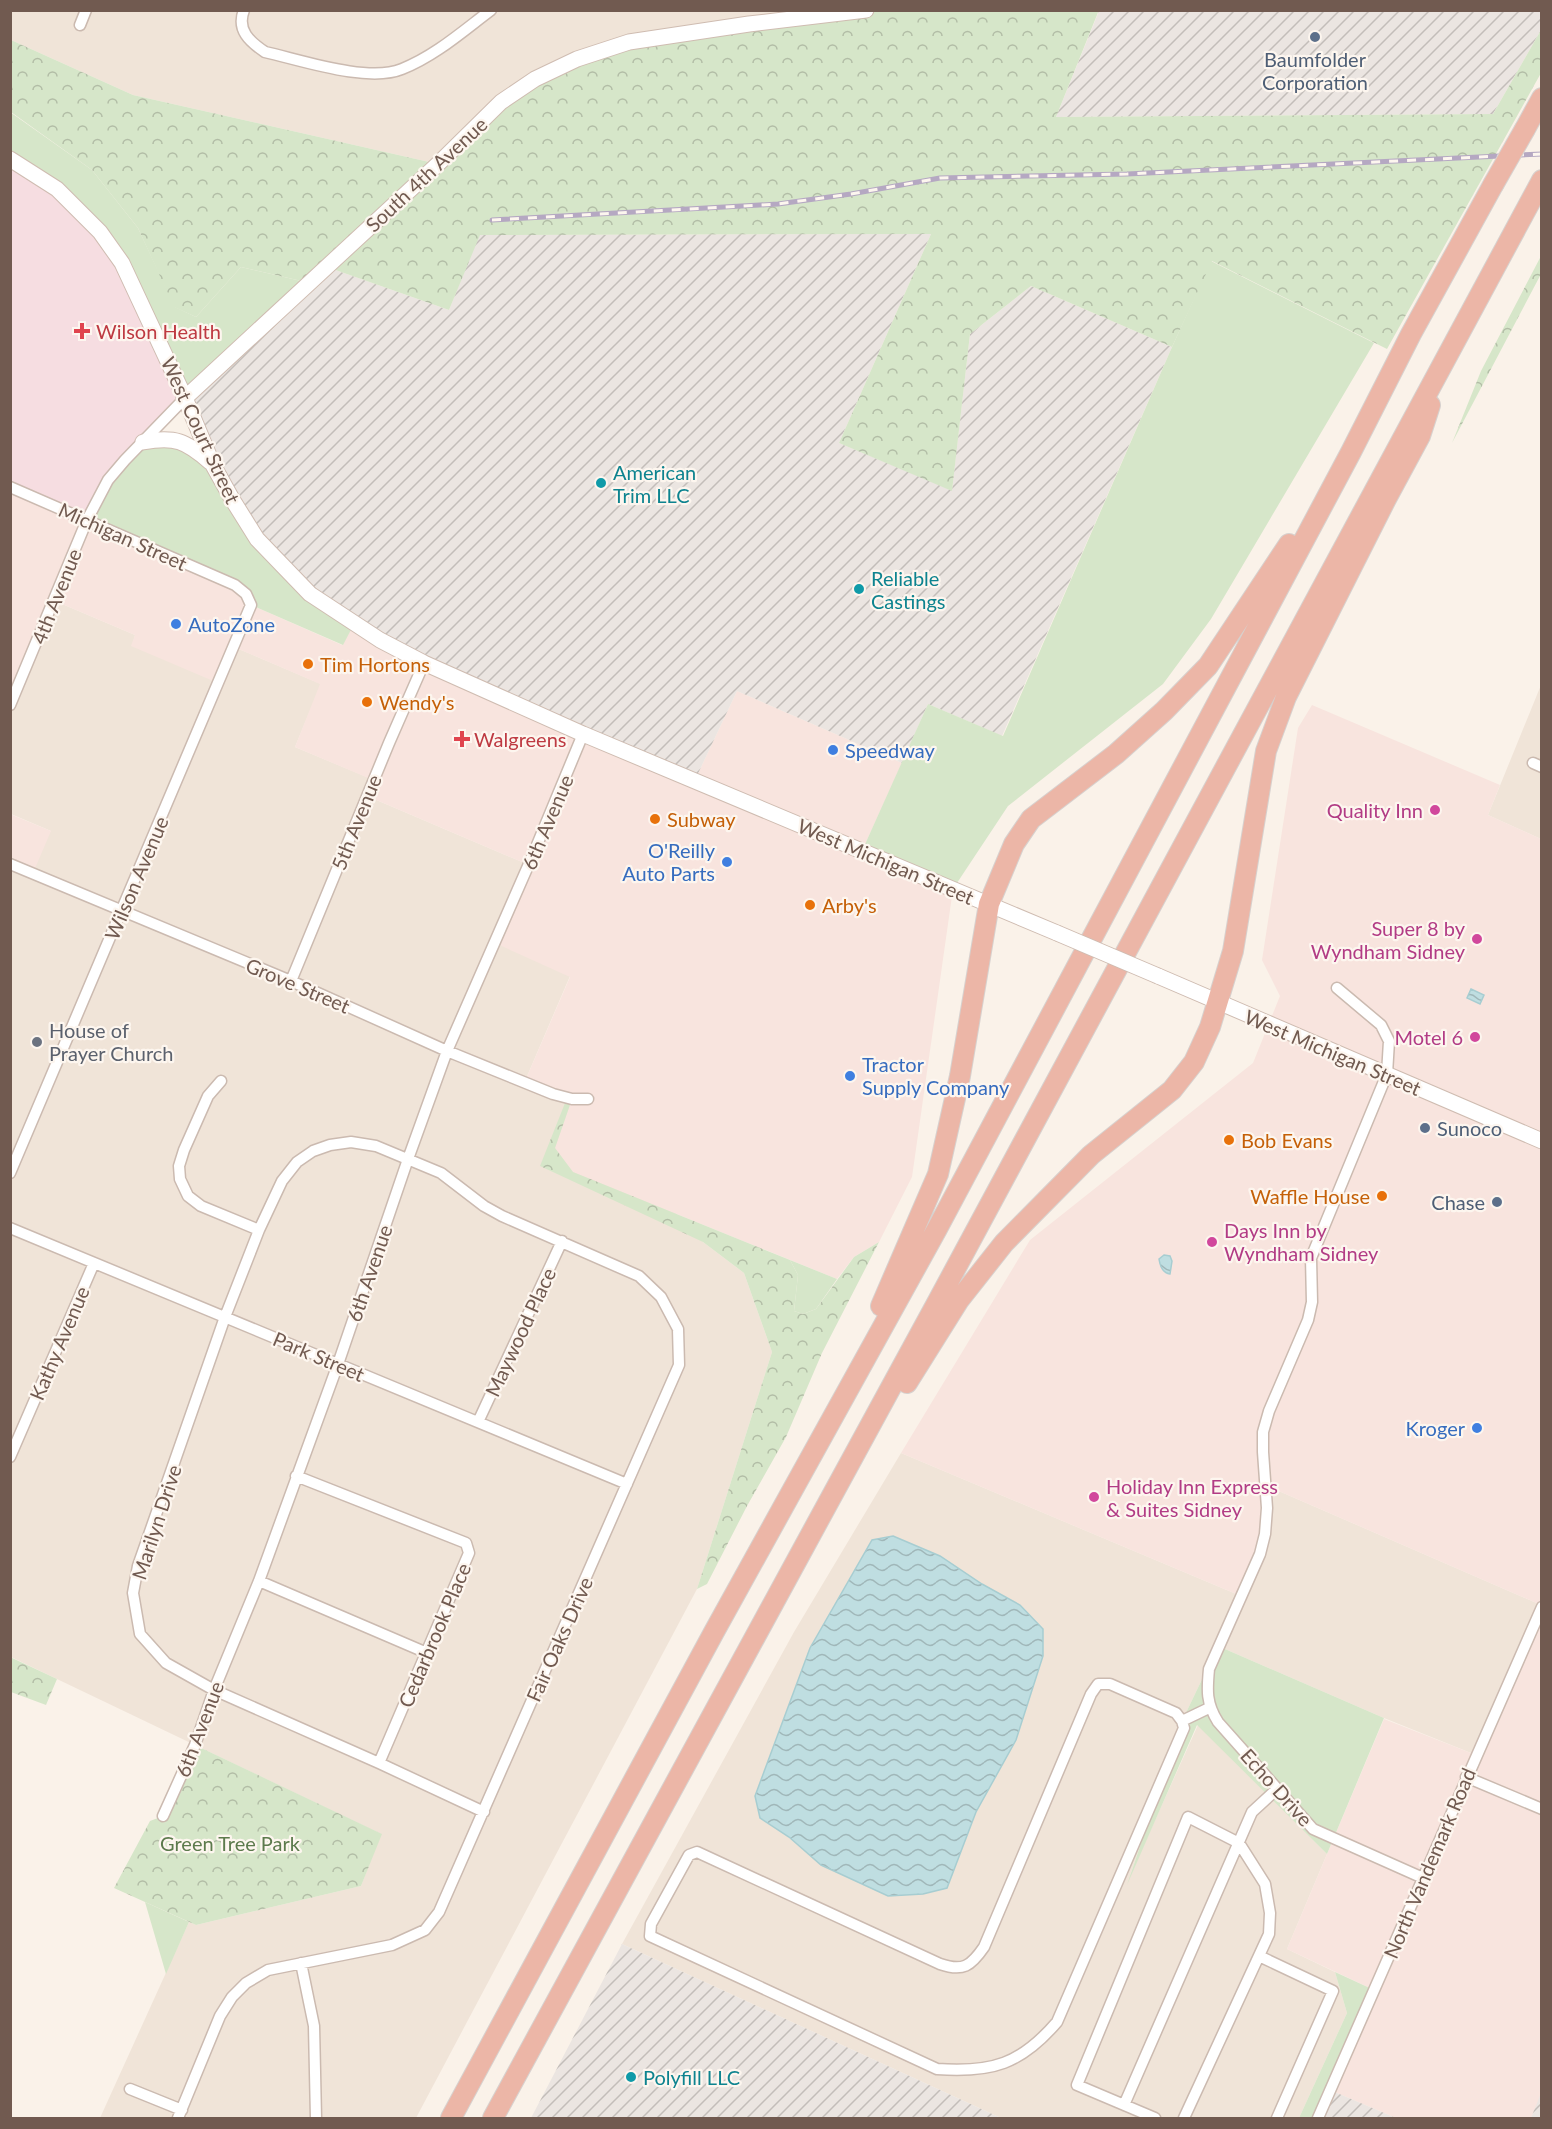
<svg xmlns="http://www.w3.org/2000/svg" width="1552" height="2129" font-family="Lato,sans-serif">
<style>
.residential{fill:#f0e4d8}
.commercial{fill:#f8e4de}
.industrial{fill:url(#industrial-furrows)}
.medical{fill:#f6dde1}
.grass{fill:#d6e6c9}
.forest{fill:url(#forest-crowns)}
.water{fill:url(#water-waves);stroke:#a7cdd1;stroke-width:1.5}
.lines{fill:none;stroke-linecap:round;stroke-linejoin:round}
.street-casing{stroke:#cbbab0;stroke-width:13}
.secondary-casing{stroke:#cfbcb1;stroke-width:17}
.highway-casing{stroke:#d7d1ce;stroke-width:22}
.street{stroke:#fff;stroke-width:10}
.secondary{stroke:#fff;stroke-width:15}
.highway{stroke:#ecb6a7;stroke-width:20}
.rail-casing{stroke:#b5a8c2;stroke-width:5}
.rail{stroke:#fdf6ef;stroke-width:3;stroke-dasharray:9;stroke-linecap:butt}
.secondary-bridge-casing{stroke:#cfbcb1;stroke-width:17;stroke-linecap:butt}
.highway-bridge-casing{stroke:#d7d1ce;stroke-width:22;stroke-linecap:butt}
.secondary-bridge{stroke:#fff;stroke-width:15}
.highway-bridge{stroke:#ecb6a7;stroke-width:20}
.service-dot{fill:#5c6f8a;stroke:#fdf6ef;stroke-width:2}
.health-dot{fill:#e0444e;stroke:#fdf6ef;stroke-width:2}
.culture-dot{fill:#0f9aa8;stroke:#fdf6ef;stroke-width:2}
.shop-dot{fill:#3f7fe0;stroke:#fdf6ef;stroke-width:2}
.food-dot{fill:#e8710a;stroke:#fdf6ef;stroke-width:2}
.hotel-dot{fill:#d1479c;stroke:#fdf6ef;stroke-width:2}
.worship-dot{fill:#6b7280;stroke:#fdf6ef;stroke-width:2}
.labels{text-anchor:middle;dominant-baseline:central;stroke-width:4.5;stroke-linejoin:round;paint-order:stroke}
.service-label{font-size:20px;fill:#4e5e75;stroke:#fdf6ef}
.street-label{font-size:20px;fill:#715a50;stroke:#fdf6ef}
.health-label{font-size:20px;fill:#be3a42;stroke:#fdf6ef;text-anchor:start}
.culture-label{font-size:20px;fill:#0d838f;stroke:#fdf6ef;text-anchor:start}
.shop-label{font-size:20px;fill:#366cbe;stroke:#fdf6ef;text-anchor:start}
.food-label{font-size:20px;fill:#c56008;stroke:#fdf6ef;text-anchor:start}
.hotel-label{font-size:20px;fill:#b23c85;stroke:#fdf6ef;text-anchor:end}
.worship-label{font-size:20px;fill:#5b616d;stroke:#fdf6ef;text-anchor:start}
.park-label{font-size:20px;fill:#5c7a4c;stroke:#fdf6ef}
</style>
<defs>
<pattern id="industrial-furrows" width="10" height="10" patternUnits="userSpaceOnUse" patternTransform="scale(1.5)"><rect width="10" height="10" fill="#ebe5e1"/><path d="M-1 1l2-2M0 10L10 0M9 11l2-2" fill="none" stroke="#c3bdb9"/></pattern>
<pattern id="forest-crowns" width="20" height="18" patternUnits="userSpaceOnUse" patternTransform="scale(1.5)"><rect width="20" height="18" fill="#d6e6c9"/><path d="M2 6a3 3 0 1 1 6 0M12 15a3 3 0 1 1 6 0" fill="none" stroke="#b2bda6"/></pattern>
<pattern id="water-waves" width="16" height="10" patternUnits="userSpaceOnUse" patternTransform="scale(1.5)"><rect width="16" height="10" fill="#bfdee1"/><path d="M0 5q4-4 8 0t8 0" fill="none" stroke="#a0b7b9"/></pattern>
</defs>
<rect width="100%" height="100%" fill="#faf2e9"/>
<!-- residential -->
<path class="residential" d="M11,10L866,11L438,164L133,95L11,40Z
M55,601L135,635L132,646L234,647L321,684L295,747L374,780L367,796L529,865L570,976L525,1081L567,1098L703,1242L744,1273L772,1352L697,1589L416,2118H100L189,1922L196,1925L361,1886L381,1834L11,1657L10,864L51,831L11,814L10,705Z
M1541,685V839L1488,815Z
M901,1453L1241,1596L1265,1485L1541,1605L1476,1755L1384,1718L1218,1646L1182,1721L1130,1876L1198,1725L1327,1854L1287,1949L1335,1972L1347,2013L1299,2118H1001L622,1944L794,1632Z"/>
<!-- commercial -->
<path class="commercial" d="M11,487L235,585L251,605L342,645L354,624L695,780L737,691L902,763L862,851L953,889L912,1177L879,1242L854,1257L837,1279L573,1172L555,1148L572,1099L525,1081L570,977L495,943L529,865L367,796L373,780L295,747L320,684L234,647L218,683L131,646L135,635L55,601L11,705Z
M1312,705L1500,785L1488,815L1541,839V1605L1265,1485L1267,1522L1241,1596L901,1453L1030,1240L1253,1063L1280,996L1262,960L1298,728Z
M10,814L51,831L33,873L11,864Z
M1541,1607L1542,2093L1531,2118H1396L1330,2090L1374,1990L1287,1949L1384,1719L1476,1755Z"/>
<!-- industrial -->
<path class="industrial" d="M1099,11H1541V30L1493,114L1056,117Z
M931,234L839,443L952,490L970,334L1031,286L1172,347L1002,736L928,704L902,763L737,691L695,780L354,624L257,539L185,398L327,267L449,310L479,235Z
M622,1944L1001,2118H531Z
M1330,2090L1396,2118H1318Z
M1541,2093V2118H1531Z"/>
<!-- medical -->
<path class="medical" d="M10,159L100,232L185,398L87,520L11,487Z"/>
<!-- grass -->
<path class="grass" d="M10,112L92,170L138,228L175,307L196,317L241,267L310,283L185,398L100,232L11,159Z
M1211,261L1374,343L1211,619L1163,684L1008,806L953,889L862,851L928,704L1003,736L1172,347Z
M143,442L193,447L257,539L354,624L343,645L251,605L246,594L87,520L108,480Z
M790,1260L837,1279L816,1309L803,1314L794,1311L798,1275Z
M1218,1646L1384,1718L1327,1854L1197,1725L1127,1885L1182,1721Z
M145,1902L189,1922L166,1974Z
M1335,1972L1374,1990L1318,2118H1299L1347,2013Z"/>
<!-- forest -->
<path class="forest" d="M1099,10L1056,117L1493,114L1541,30V73L1387,349L1212,261L1172,347L1031,286L970,334L952,491L839,443L931,234L480,235L449,310L327,267L310,283L241,267L196,317L174,307L138,228L92,170L11,112V40L133,95L438,164L501,102L629,42L866,11Z
M1541,256V274L1452,443L1481,371Z
M567,1098L572,1099L555,1148L573,1172L790,1260L798,1275L794,1311L803,1314L816,1309L854,1257L879,1242L822,1353L786,1437L747,1506L707,1584L697,1589L772,1352L744,1273L703,1242L540,1166Z
M10,1657L57,1679L46,1705L11,1692Z
M195,1745L382,1834L361,1886L196,1925L114,1888L150,1821L163,1816Z"/>
<!-- water -->
<path class="water" d="M1471,989L1484,995L1480,1004L1467,998Z
M1164,1255L1170,1256L1172,1261L1170,1274C1162,1273 1160,1266 1159,1259Z
M893,1536L940,1556L982,1584L1020,1605L1043,1629V1656L1016,1740L976,1812L947,1888L923,1894L888,1896L821,1865L789,1837L760,1818L755,1796L810,1648L872,1540Z"/>
<g class="lines">
<defs>
<path id="street" d="M244,10C236,30 250,42 265,52C301,60 368,83 402,69C435,56 463,31 491,10
M80,25L86,10
M10,487L235,585L246,594L251,605L10,1173
M10,705L87,520L108,480L125,460L185,398
M1533,763L1542,767
M10,864L291,981L447,1051L553,1094L572,1099H588
M291,981L389,743L424,663
M1337,988L1381,1025L1389,1041L1387,1074L1311,1258L1312,1302L1308,1320L1269,1411L1263,1432V1452L1267,1508L1265,1534L1260,1554L1209,1669C1207,1690 1206,1703 1218,1722L1313,1829L1423,1878
M221,1081L208,1096L184,1150L179,1166L180,1179L188,1196L201,1206L259,1230
M10,1228L627,1484
M478,1422L562,1241
M10,1457L94,1263
M296,1476L466,1543L469,1553L379,1763
M259,1581L427,1653
M1098,1684H1110L1176,1713L1182,1721L1184,1728L1057,2022C1021,2064 992,2073 937,2069L650,1936L651,1924L689,1855L697,1852L940,1964C963,1972 971,1966 984,1947L1091,1694Z
M1182,1721L1209,1708
M1466,1777L1542,1809
M163,1816L195,1745L214,1690L259,1581L338,1364L408,1159L447,1051L532,857L583,734
M1259,1956L1333,1991L1277,2118
M301,1963L314,2026L316,2118
M130,2089L182,2110
M1124,2105L1252,1812L1277,1789
M178,2118L220,2016L232,1997L246,1983L268,1970L392,1945L425,1930L439,1912L679,1365L678,1329L661,1297L639,1276L502,1216L484,1206L441,1173L376,1146L351,1142L330,1145L313,1151L297,1162L282,1181L259,1230L225,1317L138,1566L133,1593L140,1634L166,1663L214,1690L379,1763L484,1812
M1155,2118L1077,2085L1188,1817L1239,1843L1265,1884L1270,1913L1269,1934L1184,2118
M1318,2118L1542,1607"/>
<path id="secondary" d="M10,159L57,189L100,232L122,263L185,398L213,465L232,499L257,539L310,594L380,640L424,663L583,734L1057,933
M185,398L438,164L501,102L535,79L577,59L629,42L749,24L866,10
M143,442C175,436 186,441 210,462
M1158,976L1542,1141"/>
<path id="highway" d="M1525,129L1542,98
M881,1306L938,1174L960,1076L989,904L1014,844L1031,819L1116,754L1164,711L1208,666L1289,544
M907,1383L959,1300L1004,1243L1091,1155L1172,1090L1194,1062L1210,1027L1233,951L1266,751L1286,697L1386,499L1420,436L1430,405
M451,2118L714,1632L937,1229L1351,452L1411,334L1493,185
M493,2118L938,1301L1542,180"/>
</defs>
<!-- street casing -->
<use href="#street" class="street-casing"/>
<!-- secondary casing -->
<use href="#secondary" class="secondary-casing"/>
<!-- highway casing -->
<use href="#highway" class="highway-casing"/>
<!-- street -->
<use href="#street" class="street"/>
<!-- secondary -->
<use href="#secondary" class="secondary"/>
<!-- highway -->
<use href="#highway" class="highway"/>
<defs>
<path id="rail" d="M492,220L778,204L851,194L940,178L1127,174L1542,154"/>
</defs>
<!-- rail casing -->
<use href="#rail" class="rail-casing"/>
<!-- rail -->
<use href="#rail" class="rail"/>
<defs>
<path id="secondary-bridge" d="M1057,933L1158,976"/>
<path id="highway-bridge" d="M1493,185L1525,129"/>
</defs>
<!-- secondary-bridge casing -->
<use href="#secondary-bridge" class="secondary-bridge-casing"/>
<!-- highway-bridge casing -->
<use href="#highway-bridge" class="highway-bridge-casing"/>
<!-- secondary-bridge -->
<use href="#secondary-bridge" class="secondary-bridge"/>
<!-- highway-bridge -->
<use href="#highway-bridge" class="highway-bridge"/>
</g>
<!-- markers -->
<g class="service-dot">
<circle cx="1315" cy="37" r="6"/>
<circle cx="1425" cy="1128" r="6"/>
<circle cx="1497" cy="1202" r="6"/>
</g>
<g class="health-dot">
<path d="M79 322h6v6h6v6h-6v6h-6v-6h-6v-6h6z"/>
<path d="M459 730h6v6h6v6h-6v6h-6v-6h-6v-6h6z"/>
</g>
<g class="culture-dot">
<circle cx="601" cy="483" r="6"/>
<circle cx="859" cy="589" r="6"/>
<circle cx="631" cy="2077" r="6"/>
</g>
<g class="shop-dot">
<circle cx="176" cy="624" r="6"/>
<circle cx="833" cy="750" r="6"/>
<circle cx="727" cy="862" r="6"/>
<circle cx="850" cy="1076" r="6"/>
<circle cx="1477" cy="1428" r="6"/>
</g>
<g class="food-dot">
<circle cx="308" cy="664" r="6"/>
<circle cx="367" cy="702" r="6"/>
<circle cx="655" cy="819" r="6"/>
<circle cx="810" cy="905" r="6"/>
<circle cx="1229" cy="1140" r="6"/>
<circle cx="1382" cy="1196" r="6"/>
</g>
<g class="hotel-dot">
<circle cx="1435" cy="810" r="6"/>
<circle cx="1477" cy="939" r="6"/>
<circle cx="1475" cy="1037" r="6"/>
<circle cx="1212" cy="1242" r="6"/>
<circle cx="1094" cy="1497" r="6"/>
</g>
<circle class="worship-dot" cx="37" cy="1042" r="6"/>
<g class="labels">
<!-- service labels -->
<g class="service-label">
<text x="1315" y="59">Baumfolder<tspan x="1315" dy="23">Corporation</tspan></text>
<text x="1437" y="1128" text-anchor="start">Sunoco</text>
<text x="1485" y="1202" text-anchor="end">Chase</text>
</g>
<!-- street labels -->
<g class="street-label">
<text transform="translate(426 174) rotate(-43)">South 4th Avenue</text>
<text transform="translate(201 430) rotate(65)">West Court Street</text>
<text transform="translate(123 536) rotate(24)">Michigan Street</text>
<text transform="translate(56 596) rotate(-68)">4th Avenue</text>
<text transform="translate(356 822) rotate(-68)">5th Avenue</text>
<text transform="translate(547 822) rotate(-67)">6th Avenue</text>
<text transform="translate(886 861) rotate(23)">West Michigan Street</text>
<text transform="translate(136 878) rotate(-67)">Wilson Avenue</text>
<text transform="translate(298 985) rotate(23)">Grove Street</text>
<text transform="translate(1333 1052) rotate(23)">West Michigan Street</text>
<text transform="translate(369 1273) rotate(-71)">6th Avenue</text>
<text transform="translate(520 1332) rotate(-65)">Maywood Place</text>
<text transform="translate(59 1343) rotate(-67)">Kathy Avenue</text>
<text transform="translate(319 1356) rotate(23)">Park Street</text>
<text transform="translate(156 1522) rotate(-72)">Marilyn Drive</text>
<text transform="translate(434 1635) rotate(-67)">Cedarbrook Place</text>
<text transform="translate(559 1639) rotate(-66)">Fair Oaks Drive</text>
<text transform="translate(199 1729) rotate(-69)">6th Avenue</text>
<text transform="translate(1277 1787) rotate(48)">Echo Drive</text>
<text transform="translate(1429 1863) rotate(-67)">North Vandemark Road</text>
</g>
<!-- health labels -->
<g class="health-label">
<text x="96" y="331">Wilson Health</text>
<text x="474" y="739">Walgreens</text>
</g>
<!-- culture labels -->
<g class="culture-label">
<text x="613" y="472">American<tspan x="613" dy="23">Trim LLC</tspan></text>
<text x="871" y="578">Reliable<tspan x="871" dy="23">Castings</tspan></text>
<text x="643" y="2077">Polyfill LLC</text>
</g>
<!-- shop labels -->
<g class="shop-label">
<text x="188" y="624">AutoZone</text>
<text x="845" y="750">Speedway</text>
<text x="715" y="850" text-anchor="end">O'Reilly<tspan x="715" dy="23">Auto Parts</tspan></text>
<text x="862" y="1064">Tractor<tspan x="862" dy="23">Supply Company</tspan></text>
<text x="1465" y="1428" text-anchor="end">Kroger</text>
</g>
<!-- food labels -->
<g class="food-label">
<text x="320" y="664">Tim Hortons</text>
<text x="379" y="702">Wendy's</text>
<text x="667" y="819">Subway</text>
<text x="822" y="905">Arby's</text>
<text x="1241" y="1140">Bob Evans</text>
<text x="1370" y="1196" text-anchor="end">Waffle House</text>
</g>
<!-- hotel labels -->
<g class="hotel-label">
<text x="1423" y="810">Quality Inn</text>
<text x="1465" y="928">Super 8 by<tspan x="1465" dy="23">Wyndham Sidney</tspan></text>
<text x="1463" y="1037">Motel 6</text>
<text x="1224" y="1230" text-anchor="start">Days Inn by<tspan x="1224" dy="23">Wyndham Sidney</tspan></text>
<text x="1106" y="1486" text-anchor="start">Holiday Inn Express<tspan x="1106" dy="23">&amp; Suites Sidney</tspan></text>
</g>
<!-- worship labels -->
<g class="worship-label">
<text x="49" y="1030">House of<tspan x="49" dy="23">Prayer Church</tspan></text>
</g>
<!-- park labels -->
<g class="park-label">
<text x="230" y="1843">Green Tree Park</text>
</g>
</g>
<!-- border -->
<rect width="1552" height="2129" fill="none" stroke="#715a50" stroke-width="24"/>
</svg>
